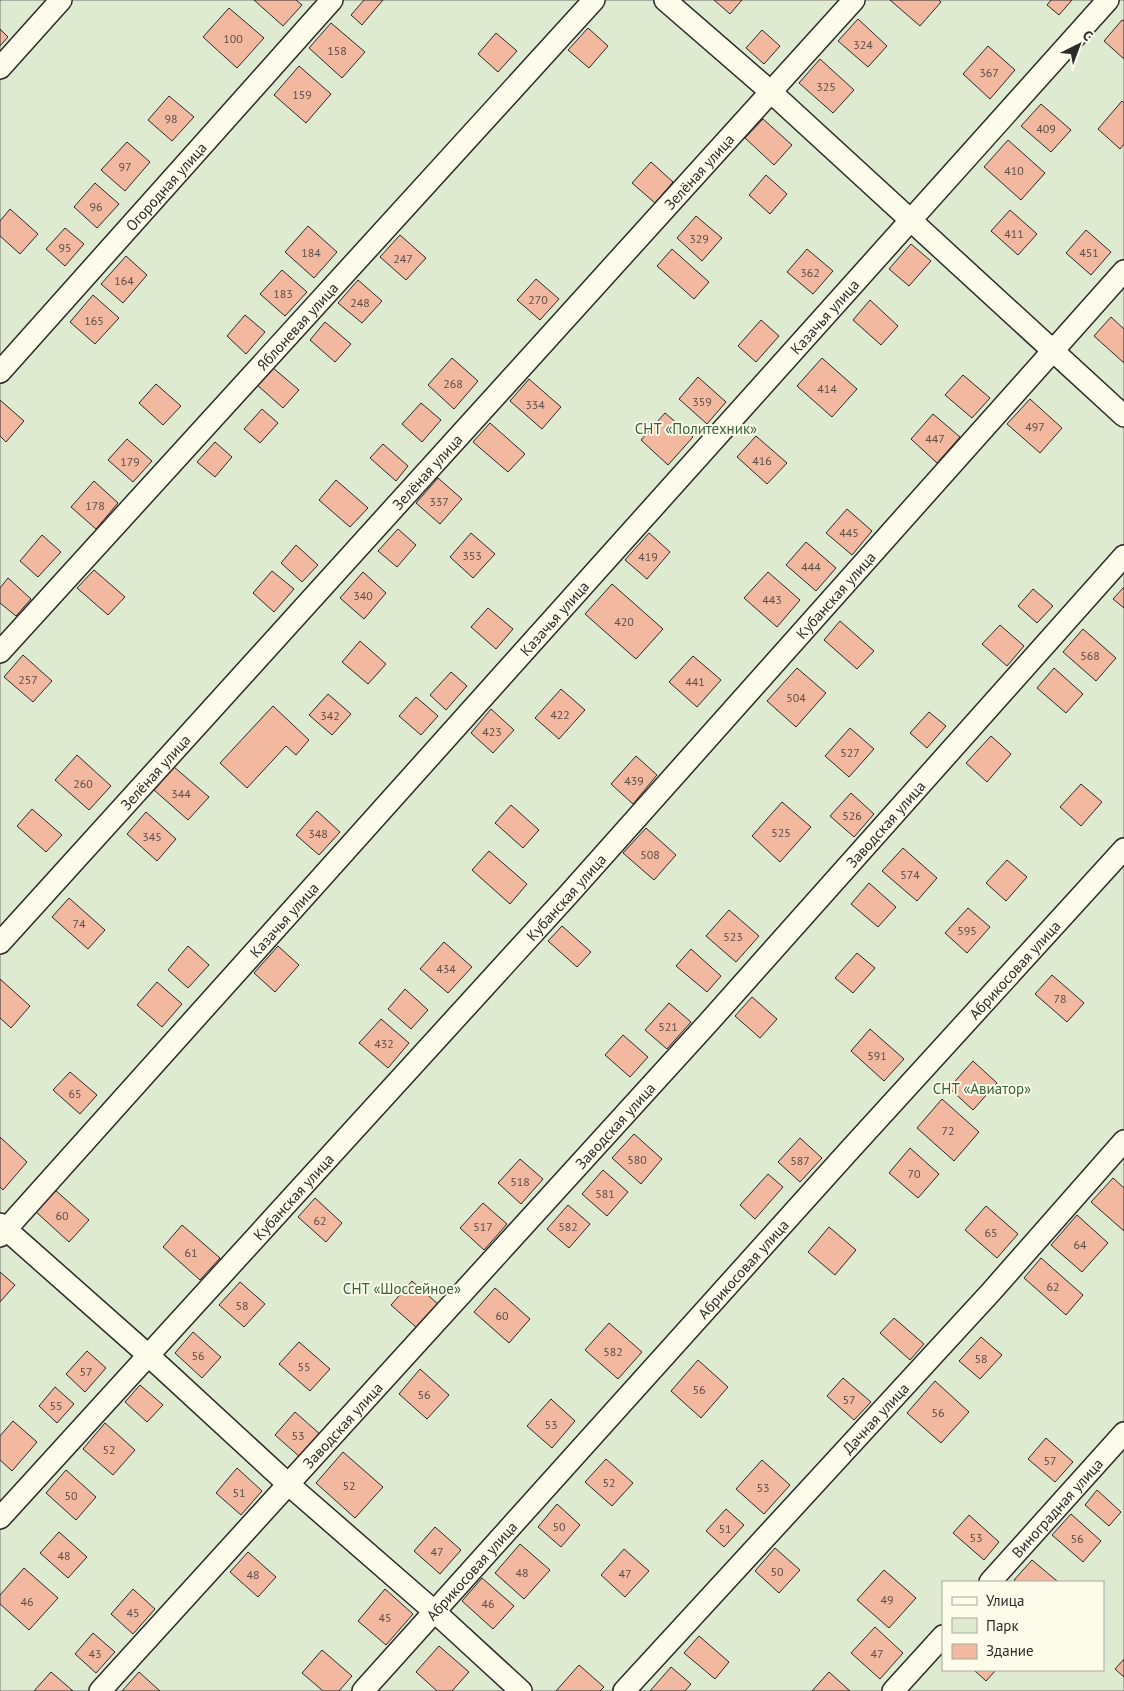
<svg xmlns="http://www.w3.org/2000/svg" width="1124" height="1691" font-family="'PT Sans',sans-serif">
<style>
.green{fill:#deebd1;stroke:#74746e;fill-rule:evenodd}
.building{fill:#f2b8a0;stroke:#2b2b2b}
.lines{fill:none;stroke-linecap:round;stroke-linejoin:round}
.minor-casing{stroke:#2b2b2b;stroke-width:24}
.minor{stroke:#fdfbea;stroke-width:21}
.labels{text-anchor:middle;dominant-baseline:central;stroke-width:4;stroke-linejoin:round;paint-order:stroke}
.number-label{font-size:12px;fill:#5d4e48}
.street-label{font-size:15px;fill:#2b2b2b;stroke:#fdfbea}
.park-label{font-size:15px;fill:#34623c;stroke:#fdfbea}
</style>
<rect width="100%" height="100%" fill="#fdfbea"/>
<!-- green -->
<path class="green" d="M0,0H1124V1691H0ZM943,1582H1103V1670H943Z"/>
<!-- building -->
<path class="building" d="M254,0H296L302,5L283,26Z
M364,0H383L362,25L351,15Z
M714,0H742L730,14Z
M890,0H939L941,2L920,26Z
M1051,0H1072L1059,15L1047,5Z
M229,8L264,38L237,68L203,37Z
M858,19L887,46L868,67L838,41Z
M1122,20L1124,21V59L1104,41Z
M331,23L365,52L342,78L309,48Z
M588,28L608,46L589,68L568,50Z
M0,29L8,37L0,46Z
M762,30L780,46L764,64L746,48Z
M496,33L517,51L498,72L478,54Z
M988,46L1015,70L990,99L963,74Z
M820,59L854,90L833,113L799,83Z
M299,66L331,94L306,123L274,95Z
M169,96L194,117L172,141L148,120Z
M1122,101L1124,103V144L1120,149L1098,129Z
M1041,104L1071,130L1051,152L1021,126Z
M763,119L792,145L774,165L745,138Z
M1008,140L1045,173L1021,200L984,167Z
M127,142L150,162L125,191L101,170Z
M651,162L673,182L655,203L632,183Z
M766,175L787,194L770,214L749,195Z
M95,183L119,204L97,228L74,207Z
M10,209L38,234L20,254L0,236V221Z
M1010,210L1037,234L1018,255L991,231Z
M696,216L722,238L702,261L677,238Z
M308,226L337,252L314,278L285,252Z
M65,228L84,244L65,266L46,249Z
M1086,230L1111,252L1091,275L1066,253Z
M400,235L426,258L406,280L380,257Z
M911,244L931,261L909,286L889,269Z
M672,249L709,282L694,299L657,266Z
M807,249L833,271L813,294L787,272Z
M126,256L147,275L123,303L101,284Z
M282,270L307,292L285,316L260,294Z
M536,279L559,299L540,320L517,300Z
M358,280L382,301L362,323L338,303Z
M93,295L119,318L95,344L70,322Z
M870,300L898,326L881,345L853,320Z
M245,315L265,332L246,354L227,336Z
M1111,317L1124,329V363L1094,336Z
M761,320L779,336L756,362L738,346Z
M325,322L351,344L335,362L310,340Z
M452,358L478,381L454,409L428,385Z
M822,358L857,389L832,417L797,386Z
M272,367L299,390L283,408L256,384Z
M963,375L990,398L972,418L945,395Z
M698,377L726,402L707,424L679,399Z
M529,379L561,407L542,429L510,401Z
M156,384L181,406L163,425L139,403Z
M1030,399L1062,428L1040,453L1007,424Z
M0,400L24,421L6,442L0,436Z
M421,403L441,420L422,442L402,424Z
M262,409L278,423L260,443L244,429Z
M665,413L693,437L668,465L641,440Z
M933,414L960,437L937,463L911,439Z
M490,423L525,454L508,472L473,442Z
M756,436L787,463L767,484L737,457Z
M127,439L152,461L133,482L108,460Z
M215,442L232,457L215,477L197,462Z
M383,444L408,466L396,481L370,458Z
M438,478L462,499L440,524L416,503Z
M336,480L368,508L350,527L319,500Z
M94,481L118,503L96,529L71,507Z
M847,509L872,531L852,555L826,533Z
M398,529L416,545L397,567L378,551Z
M471,533L495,554L473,578L450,557Z
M649,533L670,552L647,579L625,560Z
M42,535L61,552L38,577L20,561Z
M806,542L836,568L816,591L786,565Z
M296,545L318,565L302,582L281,563Z
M94,570L125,597L108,615L77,588Z
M272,571L294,589L274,612L253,593Z
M363,572L386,593L364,619L340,598Z
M768,572L800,600L777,627L744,598Z
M8,578L31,599L16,616L0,603V588Z
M612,584L663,629L636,659L585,614Z
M1124,587V608L1113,599Z
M1033,589L1053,606L1037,623L1018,606Z
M488,608L513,629L496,649L471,627Z
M840,621L874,651L857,669L824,640Z
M1000,625L1024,646L1007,666L982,644Z
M1083,629L1116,658L1096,681L1063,652Z
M360,641L386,664L368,684L342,662Z
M23,655L52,681L33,702L4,677Z
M693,656L721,680L697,707L669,682Z
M797,668L826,693L796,727L767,701Z
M1054,668L1083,694L1066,713L1037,688Z
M451,672L467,686L446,710L430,695Z
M561,689L585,710L559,739L535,718Z
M328,694L351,714L332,735L309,715Z
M416,697L438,716L421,735L399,716Z
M273,706L309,740L296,755L286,746L247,788L220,763Z
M491,709L514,730L493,753L471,733Z
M929,712L946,726L927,748L910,733Z
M850,728L874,749L849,777L825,756Z
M991,736L1011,754L987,782L966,763Z
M77,755L111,786L89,810L55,780Z
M636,756L657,775L633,804L611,784Z
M174,767L209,797L188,820L154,790Z
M1081,784L1102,802L1081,826L1060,807Z
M851,793L874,814L854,837L830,816Z
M782,802L811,827L780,862L752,836Z
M511,805L539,830L523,848L495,823Z
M32,809L62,835L46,852L17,826Z
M317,811L340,832L319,855L296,835Z
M146,812L176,839L157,861L127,834Z
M646,828L676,855L654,880L623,853Z
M903,848L937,878L917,901L882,871Z
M489,851L527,884L510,904L472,870Z
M1007,860L1027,877L1006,901L986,883Z
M869,883L896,907L878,927L851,904Z
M69,898L105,930L88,949L52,917Z
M968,908L990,927L967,953L945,933Z
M729,910L759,936L736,962L706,936Z
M562,926L591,952L577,967L548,941Z
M444,942L472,967L448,993L420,969Z
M188,946L209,965L188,988L168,970Z
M278,946L299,965L275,992L254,973Z
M691,949L721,976L707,992L676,966Z
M857,953L875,968L853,993L835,978Z
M1052,975L1084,1003L1067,1022L1035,994Z
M0,979L30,1006L11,1028L0,1018Z
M157,982L182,1004L162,1027L137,1005Z
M405,989L428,1010L411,1029L388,1009Z
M752,997L777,1019L760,1038L735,1016Z
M669,1003L691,1022L667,1049L645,1030Z
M381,1019L409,1043L388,1068L359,1043Z
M870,1029L904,1059L884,1081L851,1051Z
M623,1035L648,1057L630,1077L605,1055Z
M973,1061L997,1083L973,1110L949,1088Z
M70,1072L97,1095L80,1114L53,1090Z
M942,1099L979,1132L954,1161L917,1128Z
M634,1134L662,1159L641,1184L612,1158Z
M0,1137L27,1162L3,1190L0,1187Z
M800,1138L822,1158L800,1182L778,1162Z
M910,1148L939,1174L918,1198L889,1173Z
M520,1159L543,1179L521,1204L498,1183Z
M603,1170L628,1192L607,1216L582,1194Z
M768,1174L783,1187L755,1219L740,1205Z
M1113,1178L1124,1188V1231L1091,1202Z
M54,1189L89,1220L69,1242L35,1211Z
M315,1198L342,1223L326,1242L298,1217Z
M483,1203L507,1224L484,1250L460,1228Z
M568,1205L590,1224L569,1248L547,1229Z
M986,1206L1018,1234L997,1258L965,1230Z
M1077,1215L1108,1243L1082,1272L1051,1245Z
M182,1225L220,1258L200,1280L163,1247Z
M829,1227L856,1250L835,1275L808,1252Z
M1041,1258L1083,1295L1066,1315L1024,1278Z
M0,1272L15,1285L0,1302Z
M412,1281L438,1304L417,1328L391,1305Z
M240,1282L265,1304L244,1327L219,1305Z
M495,1288L530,1319L509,1343L474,1312Z
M894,1318L924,1344L910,1360L880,1333Z
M609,1323L642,1352L618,1379L585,1350Z
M193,1332L221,1357L202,1378L175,1353Z
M981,1337L1002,1355L980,1379L959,1361Z
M299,1342L330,1369L310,1391L279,1364Z
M87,1351L106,1368L85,1392L66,1374Z
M698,1360L728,1387L701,1418L671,1391Z
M420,1369L449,1395L427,1419L399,1394Z
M843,1378L871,1402L854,1420L827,1396Z
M935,1381L969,1412L941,1443L907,1413Z
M140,1385L163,1405L147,1422L125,1402Z
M55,1387L74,1404L57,1423L39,1406Z
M551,1399L575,1421L552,1448L527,1426Z
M295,1412L321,1435L301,1458L275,1435Z
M13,1421L37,1442L12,1471L0,1460V1436Z
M105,1423L135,1450L113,1475L83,1449Z
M1046,1438L1073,1462L1055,1482L1028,1459Z
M343,1452L383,1487L355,1518L316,1483Z
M606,1459L633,1483L612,1506L585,1482Z
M762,1460L790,1485L764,1514L736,1489Z
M237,1468L262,1491L241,1515L216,1493Z
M66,1470L96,1497L76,1520L46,1493Z
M1097,1490L1121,1512L1109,1526L1085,1505Z
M557,1504L580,1525L561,1547L538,1527Z
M726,1509L744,1525L724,1547L706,1531Z
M1071,1514L1101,1541L1083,1562L1052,1535Z
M969,1515L999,1542L984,1560L953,1533Z
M435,1527L461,1550L440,1574L414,1551Z
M59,1532L87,1557L68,1578L40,1553Z
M520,1544L550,1570L524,1599L495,1573Z
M775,1548L800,1570L779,1593L755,1571Z
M624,1549L649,1571L625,1597L601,1575Z
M248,1552L276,1577L258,1597L230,1572Z
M1032,1560L1057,1581L1055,1582H1017L1014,1580Z
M24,1568L58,1598L29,1630L0,1604V1595Z
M884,1570L916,1598L889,1628L857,1600Z
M482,1578L514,1606L493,1629L462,1601Z
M133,1589L155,1609L133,1634L111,1614Z
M385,1589L413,1614L386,1645L358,1621Z
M875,1627L903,1653L880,1679L851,1653Z
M93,1633L115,1652L96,1673L75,1654Z
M699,1636L729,1662L715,1679L684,1653Z
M439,1646L469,1672L452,1691H437L416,1672Z
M322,1650L352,1676L339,1691H323L302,1673Z
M1124,1659V1677L1115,1669Z
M579,1665L604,1687L600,1691H556Z
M671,1667L691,1684L685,1691H650Z
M974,1670H996L986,1681Z
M51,1672L73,1691H34Z
M139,1672L160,1691H122Z
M829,1672L850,1691H812Z"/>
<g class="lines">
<defs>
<g id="minor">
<path d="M665,0L771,92L1124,416"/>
<path d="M0,68L61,0"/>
<path id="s1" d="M0,372L332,0"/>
<path id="s2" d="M0,652L594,0"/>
<path id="s3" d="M0,943L854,0"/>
<path d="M0,1224L148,1355L288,1484L435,1612L521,1691"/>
<path id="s4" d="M0,1236L1108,0"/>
<path id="s5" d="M0,1518L568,895L1124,271"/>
<path id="s6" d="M990,1582L1124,1433"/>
<path id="s7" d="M100,1691L708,1023L1124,556"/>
<path id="s8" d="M363,1691L846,1154L1124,849"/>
<path id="s9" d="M624,1691L991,1292L1124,1141"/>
<path d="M893,1691L943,1636"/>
</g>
</defs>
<!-- minor casing -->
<use href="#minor" class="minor-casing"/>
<!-- minor -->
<use href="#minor" class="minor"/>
</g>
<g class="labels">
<!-- number labels -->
<g class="number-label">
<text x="233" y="38">100</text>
<text x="863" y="44">324</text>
<text x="337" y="50">158</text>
<text x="989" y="72">367</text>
<text x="826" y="86">325</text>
<text x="302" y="94">159</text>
<text x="171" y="118">98</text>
<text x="1046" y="128">409</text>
<text x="125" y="166">97</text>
<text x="1014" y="170">410</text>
<text x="96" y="206">96</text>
<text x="1014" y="233">411</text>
<text x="699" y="238">329</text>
<text x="65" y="247">95</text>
<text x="311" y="252">184</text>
<text x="1089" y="252">451</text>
<text x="403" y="258">247</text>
<text x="810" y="272">362</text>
<text x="124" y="280">164</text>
<text x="283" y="293">183</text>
<text x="538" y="299">270</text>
<text x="360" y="302">248</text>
<text x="94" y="320">165</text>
<text x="453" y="383">268</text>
<text x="827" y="388">414</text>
<text x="702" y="401">359</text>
<text x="535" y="404">334</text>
<text x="1035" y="426">497</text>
<text x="935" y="438">447</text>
<text x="762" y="460">416</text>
<text x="130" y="461">179</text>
<text x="439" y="501">337</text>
<text x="95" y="505">178</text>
<text x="849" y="532">445</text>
<text x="472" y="555">353</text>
<text x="648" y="556">419</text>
<text x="811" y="566">444</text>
<text x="363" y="595">340</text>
<text x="772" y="599">443</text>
<text x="624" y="621">420</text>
<text x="1090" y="655">568</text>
<text x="28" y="679">257</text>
<text x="695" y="681">441</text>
<text x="796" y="697">504</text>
<text x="560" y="714">422</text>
<text x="330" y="715">342</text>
<text x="492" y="731">423</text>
<text x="850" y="752">527</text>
<text x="634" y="780">439</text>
<text x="83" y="783">260</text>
<text x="181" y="793">344</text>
<text x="852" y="815">526</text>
<text x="781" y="832">525</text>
<text x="318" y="833">348</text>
<text x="152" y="836">345</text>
<text x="650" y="854">508</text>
<text x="910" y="874">574</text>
<text x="79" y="923">74</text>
<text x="967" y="930">595</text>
<text x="733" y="936">523</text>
<text x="446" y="968">434</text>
<text x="1060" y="998">78</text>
<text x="668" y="1026">521</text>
<text x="384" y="1043">432</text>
<text x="877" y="1055">591</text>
<text x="75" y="1093">65</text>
<text x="948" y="1130">72</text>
<text x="637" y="1159">580</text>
<text x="800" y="1160">587</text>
<text x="914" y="1173">70</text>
<text x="520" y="1181">518</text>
<text x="605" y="1193">581</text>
<text x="62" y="1215">60</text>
<text x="320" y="1220">62</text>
<text x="483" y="1226">517</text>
<text x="568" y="1226">582</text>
<text x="991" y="1232">65</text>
<text x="1080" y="1244">64</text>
<text x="191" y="1252">61</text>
<text x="1053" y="1286">62</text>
<text x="242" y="1305">58</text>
<text x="502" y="1315">60</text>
<text x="613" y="1351">582</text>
<text x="198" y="1355">56</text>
<text x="981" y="1358">58</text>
<text x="304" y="1366">55</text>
<text x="86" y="1371">57</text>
<text x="699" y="1389">56</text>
<text x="424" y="1394">56</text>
<text x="849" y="1399">57</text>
<text x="56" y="1405">55</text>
<text x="938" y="1412">56</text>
<text x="551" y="1424">53</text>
<text x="298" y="1435">53</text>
<text x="109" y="1449">52</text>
<text x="1050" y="1460">57</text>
<text x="609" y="1482">52</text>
<text x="349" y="1485">52</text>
<text x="763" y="1487">53</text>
<text x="239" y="1492">51</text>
<text x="71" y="1495">50</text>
<text x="559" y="1526">50</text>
<text x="725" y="1528">51</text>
<text x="976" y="1537">53</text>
<text x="1077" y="1538">56</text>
<text x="437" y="1551">47</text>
<text x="64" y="1555">48</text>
<text x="777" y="1571">50</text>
<text x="522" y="1572">48</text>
<text x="625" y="1573">47</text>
<text x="253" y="1574">48</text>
<text x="887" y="1599">49</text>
<text x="27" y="1601">46</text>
<text x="488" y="1603">46</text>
<text x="133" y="1612">45</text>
<text x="385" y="1617">45</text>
<text x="95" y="1653">43</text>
<text x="877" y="1653">47</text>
</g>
<!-- street labels -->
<g class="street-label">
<text stroke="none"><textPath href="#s3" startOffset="1041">Зелёная улица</textPath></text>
<text stroke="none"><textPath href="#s1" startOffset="249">Огородная улица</textPath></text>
<text stroke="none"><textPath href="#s4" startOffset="1235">Казачья улица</textPath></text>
<text stroke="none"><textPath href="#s2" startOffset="441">Яблоневая улица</textPath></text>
<text stroke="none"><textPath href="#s3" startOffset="636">Зелёная улица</textPath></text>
<text stroke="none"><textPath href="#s5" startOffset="1245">Кубанская улица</textPath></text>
<text stroke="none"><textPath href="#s4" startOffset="830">Казачья улица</textPath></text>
<text stroke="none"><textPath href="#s3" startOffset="231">Зелёная улица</textPath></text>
<text stroke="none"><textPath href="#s7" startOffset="1170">Заводская улица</textPath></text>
<text stroke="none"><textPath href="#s5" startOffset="840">Кубанская улица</textPath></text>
<text stroke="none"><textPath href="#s4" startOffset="425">Казачья улица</textPath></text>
<text stroke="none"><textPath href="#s8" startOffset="972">Абрикосовая улица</textPath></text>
<text stroke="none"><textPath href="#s7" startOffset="765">Заводская улица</textPath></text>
<text stroke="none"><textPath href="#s5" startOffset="435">Кубанская улица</textPath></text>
<text stroke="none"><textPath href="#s8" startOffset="568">Абрикосовая улица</textPath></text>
<text stroke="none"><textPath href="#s9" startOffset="371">Дачная улица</textPath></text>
<text stroke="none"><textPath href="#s7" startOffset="360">Заводская улица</textPath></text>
<text stroke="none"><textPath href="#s6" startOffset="100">Виноградная улица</textPath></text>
<text stroke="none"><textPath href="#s8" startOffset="162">Абрикосовая улица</textPath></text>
</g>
<!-- park labels -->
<g class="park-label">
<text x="696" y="428">СНТ «Политехник»</text>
<text x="982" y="1088">СНТ «Авиатор»</text>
<text x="402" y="1288">СНТ «Шоссейное»</text>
</g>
</g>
<!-- legend -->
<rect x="942" y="1581" width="162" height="90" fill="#fdfbea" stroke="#a9a89e"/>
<rect x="952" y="1597" width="25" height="8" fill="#fdfbea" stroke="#a9a89e"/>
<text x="986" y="1606" font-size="15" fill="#2b2b2b">Улица</text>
<rect x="952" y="1618" width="25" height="15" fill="#deebd1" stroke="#a9a89e"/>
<text x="986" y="1631" font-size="15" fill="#2b2b2b">Парк</text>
<rect x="952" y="1644" width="25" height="15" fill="#f2b8a0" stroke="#a9a89e"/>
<text x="986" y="1656" font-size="15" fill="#2b2b2b">Здание</text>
<!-- north arrow -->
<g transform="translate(1079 45) rotate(42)" stroke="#fdfbea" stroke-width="4" paint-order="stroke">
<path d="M0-4L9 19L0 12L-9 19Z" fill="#2b2b2b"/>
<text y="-8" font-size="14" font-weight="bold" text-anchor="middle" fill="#2b2b2b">С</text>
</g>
</svg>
